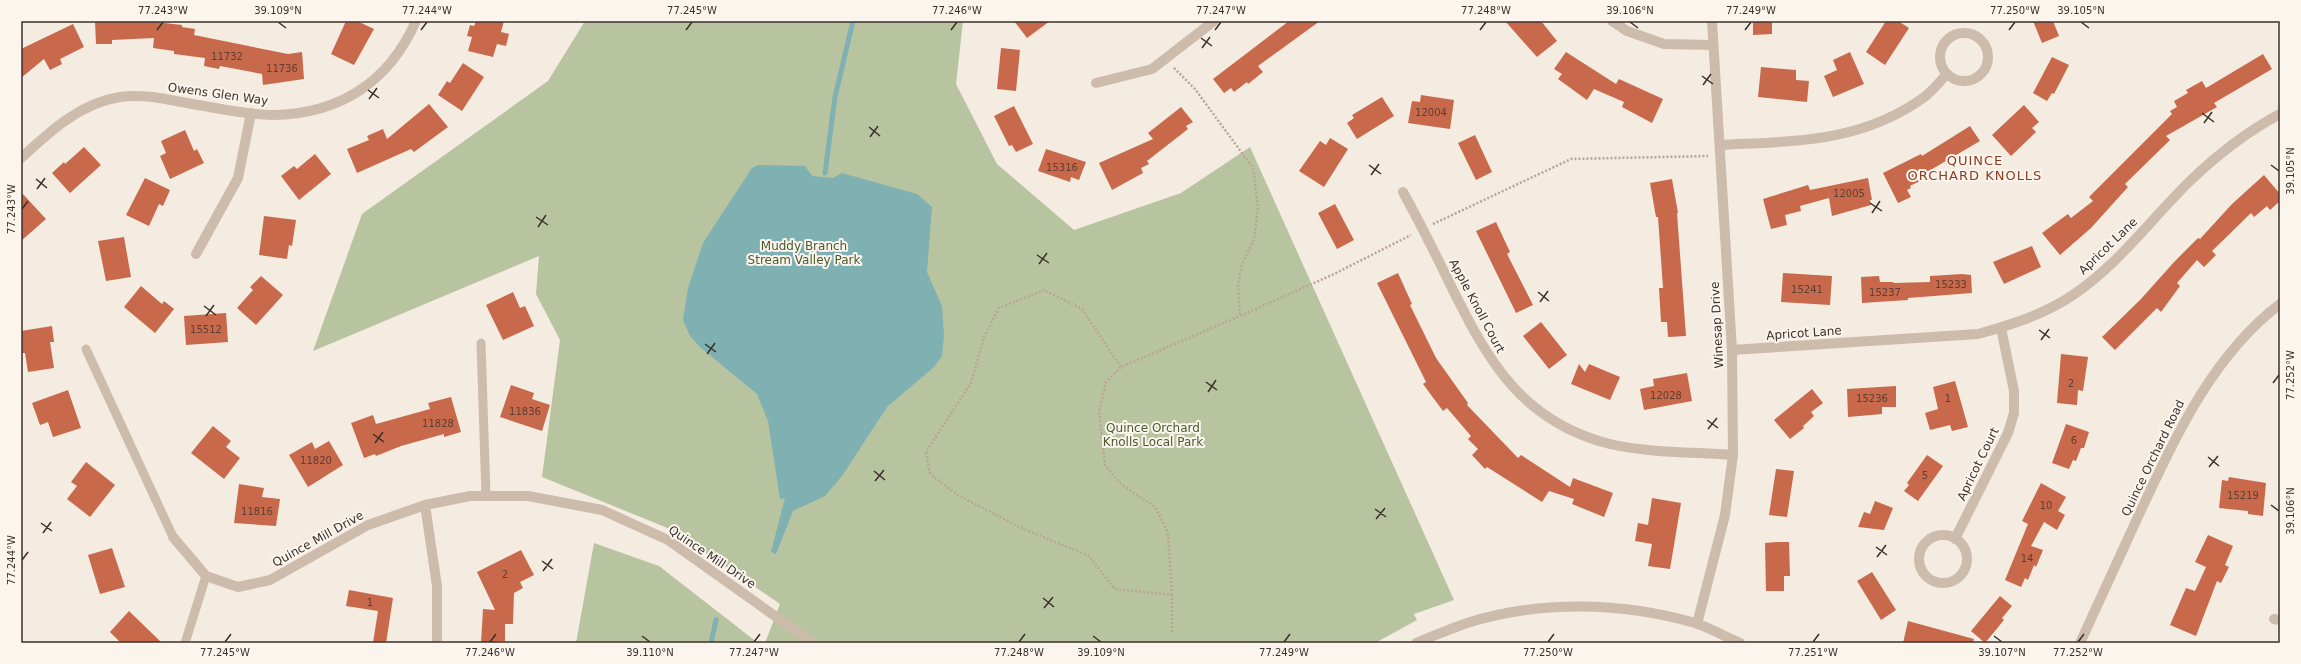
<svg xmlns="http://www.w3.org/2000/svg" width="2301" height="664" font-family="'DejaVu Sans',sans-serif">
<style>
.green{fill:#b8c4a0}
.water{fill:#7fb0b2}
.lines{fill:none;stroke-linecap:round;stroke-linejoin:round}
.stream{stroke:#7fb0b2;stroke-width:5}
.building{fill:#c8694b}
.path{stroke:#b9a596;stroke-width:2.5;stroke-dasharray:2 2;stroke-linecap:butt}
.service{stroke:#cdbbac;stroke-width:9}
.minor{stroke:#cdbbac;stroke-width:10}
.tertiary{stroke:#cdbbac;stroke-width:10}
.ticks{fill:none;stroke:#3b302b;stroke-width:1.5}
.labels{text-anchor:middle;dominant-baseline:central;stroke-width:4;stroke-linejoin:round;paint-order:stroke}
.number-label{font-size:10px;fill:#5e3e33}
.street-label{font-size:12px;fill:#3b302b;stroke:#fbf5ee}
.park-label{font-size:12px;fill:#4a5a2e;stroke:#fbf5ee}
.neighbourhood-label{font-size:13px;letter-spacing:1px;fill:#8c3b22;stroke:#fbf5ee}
.neatline{fill:none;stroke:#3b302b;stroke-width:1.5}
.ticks-label{font-size:10px;text-anchor:middle;fill:#3b302b}
</style>
<rect width="100%" height="100%" fill="#f4ebe1"/>
<!-- green -->
<path class="green" d="M585,21H963L956,84L997,164L1074,230L1181,193L1250,147L1454,600L1414,614L1417,620L1375,643H765L780,604L670,529L542,477L560,340L536,294L539,256L313,351L362,214L548,81Z
M594,543L659,566L758,643H576Z"/>
<!-- water -->
<path class="water" d="M758,165L805,166L812,176L833,178L842,173L917,194L932,207L927,272L942,306L944,335L942,356L934,367L887,407L842,476L825,496L793,511L776,554L771,552L785,498L780,499L768,421L757,394L700,347L690,336L683,320L688,288L703,243L752,168Z"/>
<g class="lines">
<!-- stream -->
<path class="stream" d="M825,173L835,97L853,21
M711,643L716,620"/>
</g>
<!-- building -->
<path class="building" d="M95,21H147L182,25V27L195,29L194,35L288,54L302,52L304,79L263,85L262,74L220,66L219,69L204,66L205,58L174,54V51L153,48L154,38L112,40V44H96Z
M346,21H357L374,29L354,65L331,54Z
M476,21H504L501,32L509,34L506,46L497,44L493,57L468,51L472,37L467,36L470,25L474,26Z
M1014,21H1050L1027,38Z
M1289,21H1320L1258,66L1263,72L1248,84L1247,82L1234,92L1231,88L1224,93L1213,79Z
M1505,21H1541L1557,41L1537,57Z
M1753,21H1772V34L1753,35Z
M1886,21H1898L1909,28L1885,65L1866,52Z
M2033,21H2053L2059,36L2042,43Z
M73,24L84,47L60,59L62,64L50,70L44,59L21,78V49Z
M1001,48L1020,50L1016,91L997,89Z
M1566,52L1616,84L1619,79L1663,99L1652,123L1622,107L1624,102L1594,89L1587,100L1558,79L1562,74L1554,69Z
M1850,52L1864,84L1833,97L1824,76L1837,70L1833,60Z
M2263,54L2272,69L2214,103L2217,107L2166,136L2170,140L2125,184L2128,187L2091,228L2060,255L2042,233L2068,214L2071,218L2093,201L2089,197L2172,114L2170,111L2177,107L2174,101L2188,93L2186,90L2202,81L2206,88Z
M2052,57L2069,65L2054,94L2052,93L2047,101L2033,93Z
M463,63L484,77L462,111L438,95L447,81L450,83Z
M1761,67L1796,70V80L1809,81L1807,102L1758,97Z
M1421,95L1454,100L1450,129L1408,123L1412,101L1420,102Z
M1382,97L1394,116L1357,139L1347,123L1354,118L1352,115Z
M429,104L448,127L414,152L411,149L357,173L347,149L369,140L367,136L383,129L387,139Z
M2024,105L2039,122L2032,128L2036,132L2011,156L1992,135Z
M1014,106L1033,144L1016,152L1012,145L1009,146L994,116Z
M1181,107L1193,122L1186,126L1188,129L1147,161L1149,164L1141,168L1143,173L1112,190L1099,163L1153,139L1148,133Z
M1970,126L1980,141L1922,175L1924,179L1910,186L1911,188L1907,190L1911,197L1898,203L1883,173L1921,154L1922,156Z
M185,130L194,151L197,149L204,163L170,179L160,156L166,153L161,141Z
M1475,135L1492,172L1476,180L1458,143Z
M1330,138L1348,149L1324,187L1299,171L1320,141L1326,145Z
M84,147L101,165L70,193L52,173L64,162L65,164Z
M1046,149L1086,162L1079,180L1071,177L1070,182L1038,171Z
M315,154L331,174L299,200L281,176L294,166L297,169Z
M2264,175L2280,194V201L2270,210L2267,206L2254,217L2251,213L2212,251L2216,255L2204,267L2197,260L2177,283L2180,286L2161,312L2157,308L2115,350L2102,337L2141,299L2175,261L2198,238L2200,239L2232,204Z
M145,178L170,190L163,206L159,204L149,226L126,215Z
M1868,178L1872,200H1870L1871,205L1832,216L1829,198L1800,206L1801,211L1785,215L1787,225L1771,229L1763,199L1808,185L1810,190Z
M1672,179L1678,213H1677L1686,336L1668,337L1667,322H1661L1659,288H1663L1658,217H1656L1650,183Z
M21,192L46,219L21,241Z
M1335,204L1354,240L1337,249L1318,213Z
M264,216L296,220L292,246L289,245L287,259L259,255Z
M1496,222L1510,252L1507,254L1533,305L1516,313L1476,231Z
M124,237L131,277L106,281L98,241Z
M2032,246L2041,267L2004,284L1993,262Z
M1398,273L1412,304L1410,305L1436,358L1468,403L1467,405L1518,458L1521,455L1570,487L1573,478L1613,493L1604,517L1572,504L1574,499L1549,491L1542,502L1487,467L1485,469L1472,455L1478,449L1468,439L1471,436L1447,408L1443,411L1423,384L1426,382L1377,283Z
M1783,273L1832,276L1830,305L1781,302Z
M1962,274L1971,275L1972,293L1908,298V300L1862,303L1861,277L1879,276L1880,282H1893L1894,283L1930,282V276Z
M261,276L283,295L256,325L237,308L253,290L250,287Z
M141,286L162,304L164,301L174,309L155,333L124,307Z
M513,292L520,308L525,306L534,326L503,340L486,305Z
M226,313L228,342L186,345L184,316Z
M1541,322L1567,355L1549,369L1523,336Z
M52,326L54,342H50L54,368L28,372L25,353H21V331Z
M2061,354L2088,357L2083,391L2078,390L2077,405L2057,403Z
M1579,364L1585,372L1589,364L1620,377L1610,400L1571,384Z
M1687,373L1692,401L1644,410L1640,389L1654,386L1653,379Z
M1955,381L1968,427L1952,431L1950,425L1930,430L1925,413L1938,409L1933,387Z
M511,385L534,393L532,399L550,405L542,431L500,417Z
M1896,386V407H1882V414L1848,417L1847,389Z
M1812,389L1823,403L1811,412L1814,416L1803,426L1804,428L1790,439L1774,420Z
M68,390L81,428L53,437L48,422L40,425L32,403Z
M451,397L461,432L444,437V434L401,446L376,456L375,454L364,458L351,423L373,415L376,424L430,409L428,403Z
M2066,424L2089,432L2084,448H2081L2076,461L2073,460L2069,469L2052,463Z
M213,426L231,441L226,447L240,458L224,479L191,453Z
M329,441L343,465L308,487L289,455L312,442L315,449Z
M1927,455L1943,466L1918,501L1904,491L1909,485L1907,483Z
M86,462L115,485L90,517L67,499L77,486L71,482Z
M1776,469L1794,471L1787,517L1769,515Z
M2229,477L2266,483L2263,516L2248,514V511L2219,508L2222,480L2228,481Z
M2041,483L2066,497L2058,511L2065,515L2057,530L2044,522L2031,546L2043,550L2036,567L2034,565L2028,580L2025,578L2021,587L2005,580L2028,524L2022,521Z
M239,484L264,488L262,497L280,499L276,526L234,523Z
M1652,498L1681,503L1670,569L1648,566L1652,544L1635,541L1638,523L1648,525Z
M1875,501L1893,508L1884,530L1858,527L1864,512L1870,514Z
M2208,535L2233,546L2225,565L2229,567L2221,583L2217,581L2196,636L2170,625L2186,588L2195,591L2206,567L2195,562Z
M1777,542H1789L1790,576H1784V591H1766L1765,543Z
M112,548L125,587L100,594L88,555Z
M521,550L534,575L520,582L523,588L514,593L513,624H505V641L481,643L483,609L495,610L477,572Z
M1872,572L1896,610L1881,620L1857,581Z
M349,590L393,598L386,643H373L378,611L346,606Z
M2000,596L2012,606L2002,618L2004,620L1985,643L1971,631Z
M129,611L162,643H121L110,632Z
M1908,621L1974,639L1973,643H1903Z"/>
<g class="lines">
<!-- path -->
<path class="path" d="M1174,68L1195,89L1253,168L1258,208L1254,239L1241,267L1238,285L1240,316L1332,275L1411,235
M1433,224L1571,159L1708,156
M1121,367L1082,309L1044,290L999,308L984,337L971,383L926,452L930,474L958,495L1019,527L1089,556L1115,589L1172,595V632
M1172,595L1168,533L1155,507L1121,484L1105,465L1099,412L1106,382L1121,367L1240,316"/>
<!-- service -->
<path class="service" d="M481,343L486,496
M86,349L173,537
M185,643L206,576"/>
<!-- minor -->
<path class="minor" d="M1612,21L1627,31L1664,44L1713,45
M1940 57a24 24 0 1 1 48 0a24 24 0 1 1-48 0Z
M1096,83L1152,69L1214,21
M1721,145C1794,141 1860,143 1923,98C1932,92 1939,82 1947,74
M21,158C49,132 80,103 120,97C146,93 173,101 198,105C223,109 248,115 273,115C340,114 389,82 416,21
M1403,192C1420,223 1436,255 1451,286C1488,361 1522,422 1610,444C1649,453 1693,452 1733,455
M196,254L238,178L251,113
M1732,350L1978,334C2011,325 2045,314 2073,295C2119,264 2151,219 2190,181C2217,155 2248,131 2280,114
M425,505L437,586V643
M1919 559a24 24 0 1 1 48 0a24 24 0 1 1-48 0Z
M173,537L206,576L238,587L270,580L368,525L425,505L470,496H528L602,510L668,540L813,643
M1955,539L2008,433L2014,413V391L2001,328
M2274,619L2280,620
M1697,624L1725,515L1733,455L1732,350L1712,21
M1416,643C1433,636 1450,629 1467,623C1540,600 1622,602 1695,623C1711,628 1725,637 1740,643"/>
<!-- tertiary -->
<path class="tertiary" d="M2080,643C2101,598 2121,553 2142,508C2177,434 2213,355 2280,304"/>
</g>
<!-- ticks -->
<path class="ticks" d="M278,22L286,28M1630,22L1638,28M2081,22L2089,28M157,30L163,22M421,30L427,22M686,30L692,22M951,30L957,22M1215,30L1221,22M1480,30L1486,22M1745,30L1751,22M2009,30L2015,22M1201,38L1212,46M1202,48L1210,37M1702,76L1713,84M1703,85L1711,74M368,90L379,98M369,99L377,88M2202,113L2214,122M2204,123L2212,112M869,127L880,136M870,137L878,126M1369,165L1381,174M2271,165L2279,171M1371,175L1379,164M36,179L47,188M37,189L45,178M1870,203L1882,211M22,209L28,201M1872,213L1880,201M536,217L548,225M538,227L546,215M1037,255L1049,263M1039,264L1047,253M1538,292L1549,301M1540,302L1548,291M204,306L216,315M206,316L214,305M2039,330L2050,338M2041,340L2049,329M705,344L716,352M707,354L715,343M1206,382L1217,390M2273,383L2279,375M1208,392L1216,380M1707,420L1718,428M1708,429L1717,418M373,434L384,442M375,443L383,432M2208,457L2219,466M2209,467L2218,456M874,471L885,480M875,481L884,470M2271,505L2279,511M1375,509L1386,517M1376,519L1385,508M41,523L52,531M43,533L51,522M1876,547L1887,555M1877,557L1886,545M22,560L28,552M542,561L553,569M543,571L552,559M1043,598L1054,607M1044,608L1053,597M642,636L650,642M1093,636L1101,642M1994,636L2002,642M225,642L231,634M490,642L496,634M754,642L760,634M1019,642L1025,634M1284,642L1290,634M1548,642L1554,634M1813,642L1819,634M2078,642L2084,634"/>
<g class="labels">
<!-- number labels -->
<g class="number-label">
<text x="227" y="56">11732</text>
<text x="282" y="68">11736</text>
<text x="1431" y="112">12004</text>
<text x="1062" y="167">15316</text>
<text x="1849" y="193">12005</text>
<text x="1951" y="284">15233</text>
<text x="1807" y="289">15241</text>
<text x="1885" y="292">15237</text>
<text x="206" y="329">15512</text>
<text x="2071" y="383">2</text>
<text x="1666" y="395">12028</text>
<text x="1872" y="398">15236</text>
<text x="1948" y="398">1</text>
<text x="525" y="411">11836</text>
<text x="438" y="423">11828</text>
<text x="2074" y="440">6</text>
<text x="316" y="460">11820</text>
<text x="1925" y="475">5</text>
<text x="2243" y="495">15219</text>
<text x="2046" y="505">10</text>
<text x="257" y="511">11816</text>
<text x="2027" y="558">14</text>
<text x="505" y="574">2</text>
<text x="370" y="602">1</text>
</g>
<!-- street labels -->
<g class="street-label">
<text transform="translate(218 94) rotate(8)">Owens Glen Way</text>
<text transform="translate(2108 246) rotate(-44)">Apricot Lane</text>
<text transform="translate(1477 306) rotate(62)">Apple Knoll Court</text>
<text transform="translate(1717 325) rotate(-93)">Winesap Drive</text>
<text transform="translate(1804 333) rotate(-4)">Apricot Lane</text>
<text transform="translate(2153 458) rotate(-64)">Quince Orchard Road</text>
<text transform="translate(1978 464) rotate(-64)">Apricot Court</text>
<text transform="translate(318 539) rotate(-29)">Quince Mill Drive</text>
<text transform="translate(712 557) rotate(34)">Quince Mill Drive</text>
</g>
<!-- park labels -->
<g class="park-label">
<text x="804" y="246">Muddy Branch<tspan x="804" dy="14">Stream Valley Park</tspan></text>
<text x="1153" y="428">Quince Orchard<tspan x="1153" dy="14">Knolls Local Park</tspan></text>
</g>
<!-- neighbourhood labels -->
<g class="neighbourhood-label">
<text x="1975" y="160">QUINCE<tspan x="1975" dy="15">ORCHARD KNOLLS</tspan></text>
</g>
</g>
<!-- border -->
<rect width="2301" height="664" fill="none" stroke="#fbf5ee" stroke-width="44"/>
<rect x="22" y="22" width="2257" height="620" class="neatline"/>
<g class="ticks-label">
<text x="163" y="14">77.243°W</text>
<text x="278" y="14">39.109°N</text>
<text x="427" y="14">77.244°W</text>
<text x="692" y="14">77.245°W</text>
<text x="957" y="14">77.246°W</text>
<text x="1221" y="14">77.247°W</text>
<text x="1486" y="14">77.248°W</text>
<text x="1630" y="14">39.106°N</text>
<text x="1751" y="14">77.249°W</text>
<text x="2015" y="14">77.250°W</text>
<text x="2081" y="14">39.105°N</text>
<text transform="translate(2290 171) rotate(-90)" y="4">39.105°N</text>
<text transform="translate(11 209) rotate(-90)" y="4">77.243°W</text>
<text transform="translate(2290 375) rotate(-90)" y="4">77.252°W</text>
<text transform="translate(2290 511) rotate(-90)" y="4">39.106°N</text>
<text transform="translate(11 560) rotate(-90)" y="4">77.244°W</text>
<text x="225" y="656">77.245°W</text>
<text x="490" y="656">77.246°W</text>
<text x="650" y="656">39.110°N</text>
<text x="754" y="656">77.247°W</text>
<text x="1019" y="656">77.248°W</text>
<text x="1101" y="656">39.109°N</text>
<text x="1284" y="656">77.249°W</text>
<text x="1548" y="656">77.250°W</text>
<text x="1813" y="656">77.251°W</text>
<text x="2002" y="656">39.107°N</text>
<text x="2078" y="656">77.252°W</text>
</g>
</svg>
